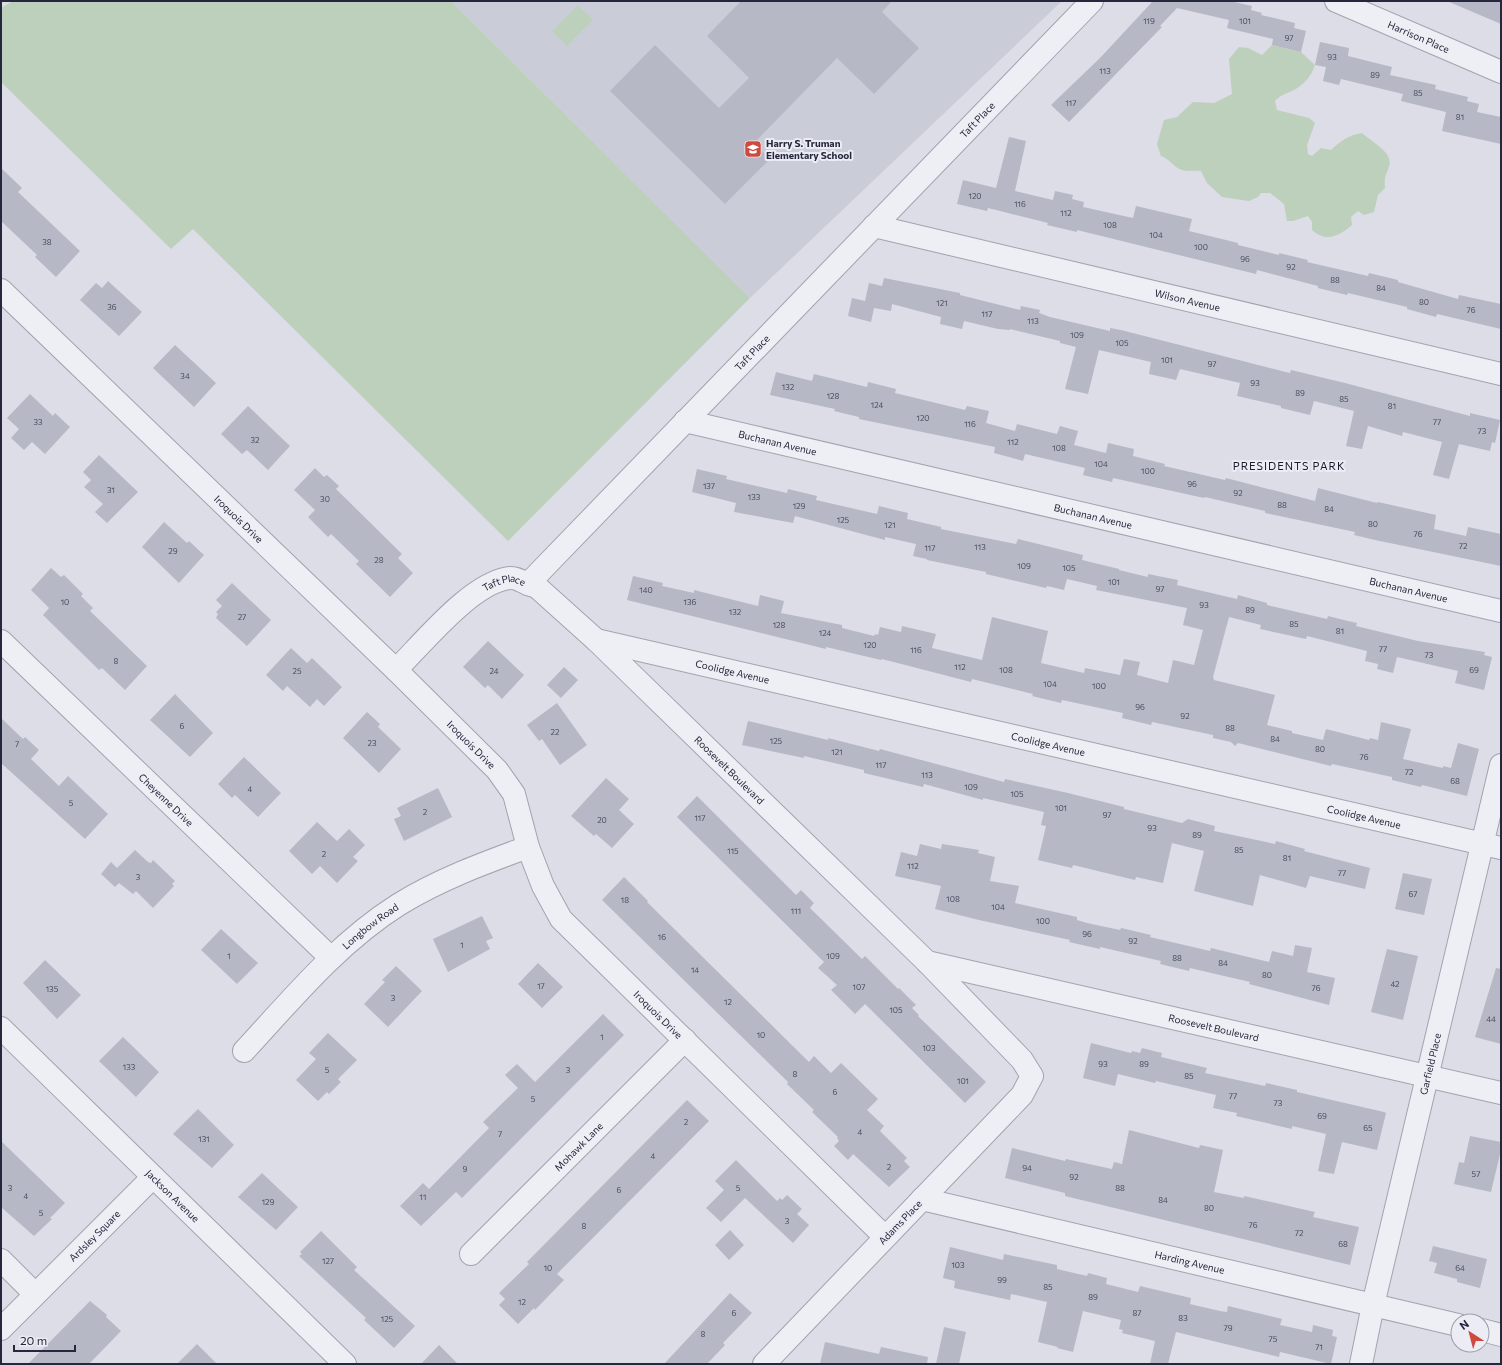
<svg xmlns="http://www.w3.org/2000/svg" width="1502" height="1365" font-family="Commissioner,sans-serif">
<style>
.built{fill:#caccd8}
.green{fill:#bdd0bc}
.building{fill:#b6b8c6}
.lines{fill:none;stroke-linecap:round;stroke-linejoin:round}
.minor-casing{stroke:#a1a3b0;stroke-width:24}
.minor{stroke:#eeeff5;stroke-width:22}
.labels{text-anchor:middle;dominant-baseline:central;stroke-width:4;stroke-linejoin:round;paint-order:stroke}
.number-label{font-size:8px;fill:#494c5e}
.street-label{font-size:10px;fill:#25283c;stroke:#ebecf4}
.poi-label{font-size:10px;font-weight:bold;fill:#25283c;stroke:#ebecf4;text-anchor:start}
.neighbourhood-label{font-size:11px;letter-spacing:1px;fill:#181a2d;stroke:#ebecf4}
</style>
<rect width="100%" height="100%" fill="#dcdde6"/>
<!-- built -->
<path class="built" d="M451,1H1062L750,298Z"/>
<!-- green -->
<path class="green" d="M13,1H451L750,298L508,541L193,229L171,249L1,82V8Z
M578,5L593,20L567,46L552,31Z
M1272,45L1301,52L1315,65C1311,76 1305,84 1294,90C1286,94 1281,94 1275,101L1277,110L1309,118L1315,123L1307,145L1308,154L1312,156L1321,148L1331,150C1341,141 1348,135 1362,133C1371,141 1394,153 1389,166C1386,177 1384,174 1385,188L1378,195L1374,212L1364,215L1358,211L1351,217L1352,225C1339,236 1327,243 1312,230V222L1308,216L1293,221H1287L1284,204L1270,193H1261L1258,197L1249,201L1222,197L1207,183L1201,171C1195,170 1187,172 1182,170C1173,167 1170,159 1161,156L1157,144L1164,120L1177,117L1193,102L1214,103L1232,94L1229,59L1239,47L1248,48L1262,55Z"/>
<!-- building -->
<path class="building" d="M741,1H892L882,12L919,48L874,94L837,58L754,143L770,159L725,204L610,91L655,45L719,108L749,78L707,36Z
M1153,1H1230L1252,6L1251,10L1262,13L1261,15L1295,23L1294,28L1306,31L1301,52L1272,45L1273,39L1227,28L1229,20L1177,8L1160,26L1162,27L1069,122L1051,105L1100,58Z
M1447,1H1501V24Z
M1320,42L1349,48L1348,56L1392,67L1390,75L1436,85L1435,89L1468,97L1467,101L1479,104L1477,112L1501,117V144L1442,131L1446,112L1401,101L1403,94L1341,79L1339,85L1323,81L1326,67L1315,65Z
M1009,137L1026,141L1015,191L1053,200L1055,191L1073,195L1072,199L1084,202L1083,207L1133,218L1136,206L1192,219L1189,231L1238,243V245L1279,255V253L1308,260L1307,262L1368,276L1369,273L1398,280V282L1458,299L1459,295L1501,304V329L1437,314L1436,317L1407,309V307L1348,293L1347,295L1318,288V286L1257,270L1256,274L1077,230V232L1047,225L1048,223L988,208L987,211L957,204L963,180L996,188Z
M1,168L22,188L18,192L80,251L56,277L35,257L37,255L1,221Z
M884,278L960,293V295L1020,310L1021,306L1040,310L1039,313L1050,317L1110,331V328L1121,330L1290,373L1291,370L1345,383L1470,416V413L1500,420L1495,443L1492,442L1490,451L1459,444L1449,479L1433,475L1442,442L1403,432L1402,436L1368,426L1362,449L1346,446L1354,411L1314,401L1310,415L1281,408V406L1237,396L1240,383L1180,369L1176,380L1149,374L1151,362L1099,350L1088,394L1065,389L1076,347L1060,343V341L1010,329V330L998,329L964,321L962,329L940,324L941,317L892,304L891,311L874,308L871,322L848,316L852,298L865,301L869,283L882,286Z
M108,281L142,312L119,336L80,300L96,283L102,288Z
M175,345L216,383L194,407L153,368Z
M776,372L812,381L814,374L867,387L868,382L896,389L895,393L965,410L967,406L989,411L986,423L1015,431L1017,424L1057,434L1060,426L1078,431L1074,445L1106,453L1108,443L1134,449L1133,456L1165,464L1164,466L1225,480L1226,478L1315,501L1318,488L1377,503L1378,502L1436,515L1434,529L1466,536L1468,527L1501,534V566L1375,540L1354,535L1355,532L1265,513V511L1205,497L1204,498L1113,478L1112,482L1083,475L1085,468L1025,454L1023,461L994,453L995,447L859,419V417L834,411L835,409L770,395Z
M30,394L53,416L55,413L70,427L45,454L32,442L24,450L11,438L19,429L7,418Z
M248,406L290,446L268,470L247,450L242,454L221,434Z
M99,455L138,492L107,523L95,512L103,504L84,487L91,480L83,472Z
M315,468L324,477L327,475L339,486L336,489L402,554L398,558L413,573L390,597L356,564L359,561L331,534L328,537L308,517L315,510L294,490Z
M697,469L727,476L726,479L787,493L788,489L817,496L816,500L877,514L879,506L908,513L907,519L941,527V529L1016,544L1018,539L1083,555L1082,560L1119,569V570L1148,577V574L1178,580L1177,585L1237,599L1238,595L1267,603V605L1327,619L1328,616L1348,621L1357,623L1356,626L1418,641L1485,652L1484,655L1492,657L1484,690L1455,683L1458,671L1397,657L1393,673L1377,669L1378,664L1365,661L1367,651L1307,636L1306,639L1260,629L1261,625L1229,617L1213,677L1214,680L1275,695L1267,725L1292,731V733L1323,740L1326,729L1369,740L1370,738L1378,740L1381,722L1411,729L1403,759L1443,768V766L1451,768L1458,743L1479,749L1467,796L1422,785L1421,787L1392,780V777L1332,764L1331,766L1238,743L1235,746L1231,742L1213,738V735L1152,722L1151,725L1122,718L1123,713L1062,700L1061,703L1032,696L1033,694L972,679L971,682L882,659L881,660L826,647V649L627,600L633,576L663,583L662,586L694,593V590L758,606L760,595L784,601L781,613L842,625V628L874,636L875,634L878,635L880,627L901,632L902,626L936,634L932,648L982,660L992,617L1048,631L1041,663L1084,673L1085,668L1120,675L1124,659L1140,662L1137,675L1168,683L1173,660L1194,665L1203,630L1183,625L1187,608L1096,590L1097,586L1067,579L1064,590L1047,586L1046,588L986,574V572L927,560V559L913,556L916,544L885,537V540L795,516L793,523L734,512L736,503L692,492Z
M164,522L187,543L189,541L204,555L179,583L142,547Z
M51,568L61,577L64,575L83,594L81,596L93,608L90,611L147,666L125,690L102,668L99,670L43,615L49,608L31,590Z
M232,583L271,620L247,646L216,618L218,614L216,612L222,606L216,600Z
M488,641L524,675L502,699L488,685L485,688L463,667Z
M291,648L307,663L312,658L342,687L324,706L317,699L310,707L287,686L283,691L266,675Z
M564,667L578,680L561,698L547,685Z
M175,694L213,733L190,757L150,720Z
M557,703L587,745L560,765L542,739L539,741L527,725Z
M367,712L380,724L378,727L401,749L379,773L343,738Z
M1,718L23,739L25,737L39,750L31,759L59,786L68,776L108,814L85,839L1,763Z
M748,721L828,740V738L879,751L880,749L1004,782L1005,779L1068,793L1124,807V809L1182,823L1188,819L1215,826L1214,831L1275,844L1276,841L1305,849L1304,851L1370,868L1365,889L1310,876L1306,888L1260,875L1253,906L1233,901L1194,891L1204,851L1172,843L1163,883L1136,877L1135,880L1073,865L1072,868L1038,860L1046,826L1041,825L1044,812L983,798V800L924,784L923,787L864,773V770L804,756V758L742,745Z
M244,757L281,793L258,817L235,795L232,798L218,784Z
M606,778L629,799L619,810L634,824L612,848L596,834L594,836L571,816Z
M438,788L452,817L404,841L394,819L401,816L397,808Z
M697,796L796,895L801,890L814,903L810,908L862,959L865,956L898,989L899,988L916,1005L912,1008L919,1015L918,1016L986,1082L965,1103L865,1004L855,1014L831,990L837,985L818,968L824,962L677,817Z
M317,822L337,841L349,829L365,845L353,857L358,861L337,883L320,866L312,874L289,851Z
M920,844L941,849L942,844L979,850L978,853L995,857L990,881L1019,886L1015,903L1077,917V920L1087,923L1120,930L1121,928L1151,935L1150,937L1210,951L1211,948L1269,962L1272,951L1293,956L1295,945L1312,948L1307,972L1335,978L1329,1005L1249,984L1250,982L1190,968L1189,971L1160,964L1161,961L1100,947V949L1069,942L1070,940L979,920L935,909L941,886L895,876L901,852L917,856Z
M135,850L148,862L151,863L153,860L175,881L172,884L174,886L153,908L136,891L133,894L119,883L115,887L101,874L111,862L117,868Z
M1403,873L1432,879L1424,915L1395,909Z
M624,877L648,901L647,902L809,1062L814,1056L831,1073L841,1063L878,1099L867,1110L884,1126L880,1131L907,1158L904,1161L910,1167L889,1187L853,1154L848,1160L834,1146L839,1141L837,1138L838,1137L812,1112L814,1110L787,1084L788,1082L602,900Z
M482,916L493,938L486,941L490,949L448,972L433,939Z
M221,929L258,963L237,984L201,950Z
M1387,949L1418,956L1403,1020L1371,1012Z
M45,960L81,995L57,1019L23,983Z
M538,963L563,987L542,1008L518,984Z
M396,966L422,991L388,1027L364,1004L385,982L382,980Z
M1496,968L1501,969V1044L1475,1037Z
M603,1014L624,1035L462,1198L456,1192L421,1226L400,1206L423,1183L429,1189L489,1128L483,1122L518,1088L505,1075L517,1064L535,1082Z
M328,1033L357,1060L338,1079L341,1082L329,1094L327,1092L318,1101L296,1080L316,1059L309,1053Z
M123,1037L159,1072L136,1097L99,1061Z
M1091,1043L1131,1053L1132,1051L1140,1053L1142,1048L1162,1053L1161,1057L1207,1068L1205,1073L1265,1086L1266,1083L1297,1090V1092L1384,1112L1386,1113L1377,1150L1342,1142L1334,1174L1318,1171L1326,1134L1292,1126V1129L1236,1116L1237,1113L1213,1108L1216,1095L1156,1081L1155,1083L1118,1074L1115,1086L1083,1078Z
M687,1100L709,1121L557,1274L564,1280L535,1310L534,1308L518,1324L499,1305L505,1299L499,1293L529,1264L527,1262Z
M198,1109L234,1145L212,1168L173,1134Z
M1129,1130L1199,1148L1200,1145L1223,1150L1214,1192L1244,1198V1196L1315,1212L1313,1217L1359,1227L1350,1265L1065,1196V1193L1005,1178L1012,1148L1065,1161L1066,1159L1112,1169L1114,1162L1122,1164Z
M1470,1136L1501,1142V1150L1491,1192L1454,1184L1459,1162L1464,1163Z
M1,1141L65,1203L50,1218L52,1219L34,1236L1,1207Z
M736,1160L777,1201L780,1198L782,1200L787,1195L802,1209L797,1214L809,1225L793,1243L745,1198L721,1222L706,1208L724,1190L715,1181Z
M262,1173L298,1207L276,1230L238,1197Z
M730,1230L744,1245L729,1260L715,1245Z
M321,1231L357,1267L354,1270L415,1326L394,1348L364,1320L366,1318L299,1256L302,1254L300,1252Z
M1433,1246L1487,1259L1480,1288L1457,1282V1279L1434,1273L1437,1263L1429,1261Z
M950,1247L1003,1260L1004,1254L1057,1265V1269L1087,1276L1088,1273L1107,1278L1106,1284L1138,1292L1140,1286L1191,1298L1190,1304L1220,1311L1227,1312L1228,1306L1282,1319L1280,1325L1312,1332L1313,1325L1333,1330L1332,1336L1337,1337L1331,1364L1280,1352L1279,1357L1176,1332L1168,1364H1150L1155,1341L1122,1333L1123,1330L1119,1329L1121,1320L1083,1311L1073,1352L1057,1348L1058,1347L1038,1342L1047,1302L1011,1294L1010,1300L954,1288L955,1281L943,1278Z
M730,1293L752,1313L723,1343L725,1345L707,1364H664Z
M90,1301L107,1315L106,1317L121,1331L89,1364H28Z
M944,1327L966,1332L959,1364H936Z
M825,1342L879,1354L881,1347L928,1357L927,1364H820Z
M197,1344L217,1364H177Z
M439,1345L458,1364H421Z"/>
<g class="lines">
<defs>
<g id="minor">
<path id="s1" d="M1336,1L1501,72"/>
<path id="s2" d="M874,226L1501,374"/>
<path id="s3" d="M1,290L396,670L497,770L514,794L528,847L543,886L561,919L885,1237"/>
<path id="s4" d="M685,421L1501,611"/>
<path id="s5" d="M528,584L537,587L596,640L927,962L1022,1060L1032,1076L1022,1095L764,1364"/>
<path id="s6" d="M596,640L1501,848"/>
<path id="s7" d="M1,641L331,958"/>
<path id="s8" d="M396,670C423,643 472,582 510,578C515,577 523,582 528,584L1092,1"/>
<path id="s9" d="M927,962L1501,1093"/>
<path id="s10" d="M1,1028L345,1364"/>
<path id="s11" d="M244,1051C292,999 338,943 398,905C438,880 484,863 528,847"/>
<path id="s12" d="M922,1199L1458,1325"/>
<path id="s13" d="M471,1254L685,1040"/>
<path d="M1,1260L35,1294"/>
<path id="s14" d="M1,1329L153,1177"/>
<path d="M1482,1330L1501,1335"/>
<path id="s15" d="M1361,1364L1373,1305L1501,765"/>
</g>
</defs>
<!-- minor casing -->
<use href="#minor" class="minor-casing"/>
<!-- minor -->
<use href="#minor" class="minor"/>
</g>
<!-- icons -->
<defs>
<symbol id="school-square" viewBox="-11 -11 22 22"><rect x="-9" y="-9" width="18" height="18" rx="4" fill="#cf493d" stroke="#ebecf4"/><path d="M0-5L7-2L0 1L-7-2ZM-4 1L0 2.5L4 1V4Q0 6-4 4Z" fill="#fff"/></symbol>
</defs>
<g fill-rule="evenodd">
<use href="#school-square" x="743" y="139" width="20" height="20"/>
</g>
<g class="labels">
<!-- number labels -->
<g class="number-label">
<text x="1149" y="21">119</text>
<text x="1245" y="21">101</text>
<text x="1289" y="38">97</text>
<text x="1332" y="57">93</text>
<text x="1105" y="71">113</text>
<text x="1375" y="75">89</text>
<text x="1418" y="93">85</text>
<text x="1071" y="103">117</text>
<text x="1460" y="117">81</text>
<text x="975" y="196">120</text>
<text x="1020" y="204">116</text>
<text x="1066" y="213">112</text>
<text x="1110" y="225">108</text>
<text x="1156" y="235">104</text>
<text x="47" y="242">38</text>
<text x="1201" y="247">100</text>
<text x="1245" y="259">96</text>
<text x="1291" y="267">92</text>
<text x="1335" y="280">88</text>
<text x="1381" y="288">84</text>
<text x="1424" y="302">80</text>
<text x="942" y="303">121</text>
<text x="112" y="307">36</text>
<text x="1471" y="310">76</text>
<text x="987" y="314">117</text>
<text x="1033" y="321">113</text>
<text x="1077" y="335">109</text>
<text x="1122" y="343">105</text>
<text x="1167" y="360">101</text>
<text x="1212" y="364">97</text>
<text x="185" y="376">34</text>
<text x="1255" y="383">93</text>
<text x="788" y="387">132</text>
<text x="1300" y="393">89</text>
<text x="833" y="396">128</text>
<text x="1344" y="399">85</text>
<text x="877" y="405">124</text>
<text x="1392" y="406">81</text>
<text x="923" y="418">120</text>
<text x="38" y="422">33</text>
<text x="1437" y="422">77</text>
<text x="970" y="424">116</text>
<text x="1482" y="431">73</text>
<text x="255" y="440">32</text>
<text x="1013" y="442">112</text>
<text x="1059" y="448">108</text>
<text x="1101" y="464">104</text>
<text x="1148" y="471">100</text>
<text x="1192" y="484">96</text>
<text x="709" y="486">137</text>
<text x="111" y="490">31</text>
<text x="1238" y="493">92</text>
<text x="754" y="497">133</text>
<text x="325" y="499">30</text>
<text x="1282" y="505">88</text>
<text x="799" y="506">129</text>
<text x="1329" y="509">84</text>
<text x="843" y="520">125</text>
<text x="1373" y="524">80</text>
<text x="890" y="525">121</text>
<text x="1418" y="534">76</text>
<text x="1463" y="546">72</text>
<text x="980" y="547">113</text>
<text x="930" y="548">117</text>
<text x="173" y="551">29</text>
<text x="379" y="560">28</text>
<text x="1024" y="566">109</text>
<text x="1069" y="568">105</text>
<text x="1114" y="582">101</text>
<text x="1160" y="589">97</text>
<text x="646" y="590">140</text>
<text x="65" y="602">10</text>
<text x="690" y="602">136</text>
<text x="1204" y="605">93</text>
<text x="1250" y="610">89</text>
<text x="735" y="612">132</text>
<text x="242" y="617">27</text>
<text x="1294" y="624">85</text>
<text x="779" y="625">128</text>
<text x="1340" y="631">81</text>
<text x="825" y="633">124</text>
<text x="870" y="645">120</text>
<text x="1383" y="649">77</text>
<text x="916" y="650">116</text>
<text x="1429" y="655">73</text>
<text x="116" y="661">8</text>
<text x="960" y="667">112</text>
<text x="1006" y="670">108</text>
<text x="1474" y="670">69</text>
<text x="297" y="671">25</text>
<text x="494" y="671">24</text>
<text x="1050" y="684">104</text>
<text x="1099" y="686">100</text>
<text x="1140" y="707">96</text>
<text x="1185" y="716">92</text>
<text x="182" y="726">6</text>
<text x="1230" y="728">88</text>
<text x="555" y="732">22</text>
<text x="1275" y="739">84</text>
<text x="776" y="741">125</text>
<text x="372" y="743">23</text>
<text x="17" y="744">7</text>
<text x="1320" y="749">80</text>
<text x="837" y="752">121</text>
<text x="1364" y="757">76</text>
<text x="881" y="765">117</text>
<text x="1409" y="772">72</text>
<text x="927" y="775">113</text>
<text x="1455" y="781">68</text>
<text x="971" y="787">109</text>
<text x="250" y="789">4</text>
<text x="1017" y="794">105</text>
<text x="71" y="803">5</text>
<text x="1061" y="808">101</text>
<text x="425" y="812">2</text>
<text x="1107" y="815">97</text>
<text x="700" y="818">117</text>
<text x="602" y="820">20</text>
<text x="1152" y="828">93</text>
<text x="1197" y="835">89</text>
<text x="1239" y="850">85</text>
<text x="733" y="851">115</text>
<text x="324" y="854">2</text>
<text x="1287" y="858">81</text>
<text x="913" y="866">112</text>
<text x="1342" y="873">77</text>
<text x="138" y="877">3</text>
<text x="1413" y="894">67</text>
<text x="953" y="899">108</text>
<text x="625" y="900">18</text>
<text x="998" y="907">104</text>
<text x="796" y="911">111</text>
<text x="1043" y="921">100</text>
<text x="1087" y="934">96</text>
<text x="662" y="937">16</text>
<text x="1133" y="941">92</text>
<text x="462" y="945">1</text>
<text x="229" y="956">1</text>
<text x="833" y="956">109</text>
<text x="1177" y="958">88</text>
<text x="1223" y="963">84</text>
<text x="695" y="970">14</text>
<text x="1267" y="975">80</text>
<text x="1395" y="984">42</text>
<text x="541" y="986">17</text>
<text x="859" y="987">107</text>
<text x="1316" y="988">76</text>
<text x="52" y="989">135</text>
<text x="393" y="998">3</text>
<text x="728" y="1002">12</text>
<text x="896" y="1010">105</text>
<text x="1491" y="1019">44</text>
<text x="761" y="1035">10</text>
<text x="602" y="1037">1</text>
<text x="929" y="1048">103</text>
<text x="1103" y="1064">93</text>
<text x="1144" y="1064">89</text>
<text x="129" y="1067">133</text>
<text x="327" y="1070">5</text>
<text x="568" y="1070">3</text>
<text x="795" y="1074">8</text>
<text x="1189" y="1076">85</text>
<text x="963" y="1081">101</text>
<text x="835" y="1092">6</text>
<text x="1233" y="1096">77</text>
<text x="533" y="1099">5</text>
<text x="1278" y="1103">73</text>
<text x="1322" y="1116">69</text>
<text x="686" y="1122">2</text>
<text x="1368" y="1128">65</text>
<text x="860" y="1132">4</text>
<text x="500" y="1134">7</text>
<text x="204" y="1139">131</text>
<text x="653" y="1156">4</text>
<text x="889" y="1167">2</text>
<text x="1027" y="1168">94</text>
<text x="465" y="1169">9</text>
<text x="1476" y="1174">57</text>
<text x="1074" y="1177">92</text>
<text x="10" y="1188">3</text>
<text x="738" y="1188">5</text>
<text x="1120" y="1188">88</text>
<text x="619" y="1190">6</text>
<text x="26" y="1196">4</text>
<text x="423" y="1197">11</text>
<text x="1163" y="1200">84</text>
<text x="268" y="1202">129</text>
<text x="1209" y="1208">80</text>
<text x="41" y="1213">5</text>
<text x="787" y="1221">3</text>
<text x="1253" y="1225">76</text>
<text x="584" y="1226">8</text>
<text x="1299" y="1233">72</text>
<text x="1343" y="1244">68</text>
<text x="328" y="1261">127</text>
<text x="958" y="1265">103</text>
<text x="548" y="1268">10</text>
<text x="1460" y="1268">64</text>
<text x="1002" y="1280">99</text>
<text x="1048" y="1287">85</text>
<text x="1093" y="1297">89</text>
<text x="522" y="1302">12</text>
<text x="734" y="1313">6</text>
<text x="1137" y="1313">87</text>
<text x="1183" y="1318">83</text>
<text x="387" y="1319">125</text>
<text x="1228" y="1328">79</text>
<text x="703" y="1334">8</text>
<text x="1273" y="1339">75</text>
<text x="1319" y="1347">71</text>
</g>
<!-- street labels -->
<g class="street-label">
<text stroke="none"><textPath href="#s1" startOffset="90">Harrison Place</textPath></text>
<text stroke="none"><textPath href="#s8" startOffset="814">Taft Place</textPath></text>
<text stroke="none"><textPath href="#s2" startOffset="322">Wilson Avenue</textPath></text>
<text stroke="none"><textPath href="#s8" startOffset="490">Taft Place</textPath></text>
<text stroke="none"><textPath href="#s4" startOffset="95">Buchanan Avenue</textPath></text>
<text stroke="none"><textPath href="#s4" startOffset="419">Buchanan Avenue</textPath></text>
<text stroke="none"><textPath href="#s3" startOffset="330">Iroquois Drive</textPath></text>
<text stroke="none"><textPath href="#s8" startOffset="142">Taft Place</textPath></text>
<text stroke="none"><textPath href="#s4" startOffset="743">Buchanan Avenue</textPath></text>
<text stroke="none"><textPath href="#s6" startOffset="140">Coolidge Avenue</textPath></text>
<text stroke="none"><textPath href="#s6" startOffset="464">Coolidge Avenue</textPath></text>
<text stroke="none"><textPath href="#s3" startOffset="654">Iroquois Drive</textPath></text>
<text stroke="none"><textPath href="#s5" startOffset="275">Roosevelt Boulevard</textPath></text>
<text stroke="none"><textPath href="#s7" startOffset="229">Cheyenne Drive</textPath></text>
<text stroke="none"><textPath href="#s6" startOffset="788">Coolidge Avenue</textPath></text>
<text stroke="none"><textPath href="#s11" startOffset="178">Longbow Road</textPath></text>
<text stroke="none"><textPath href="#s3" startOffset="990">Iroquois Drive</textPath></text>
<text stroke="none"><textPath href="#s9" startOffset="294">Roosevelt Boulevard</textPath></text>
<text stroke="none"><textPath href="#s15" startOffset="308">Garfield Place</textPath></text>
<text stroke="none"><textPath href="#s13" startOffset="152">Mohawk Lane</textPath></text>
<text stroke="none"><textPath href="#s10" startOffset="240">Jackson Avenue</textPath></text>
<text transform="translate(900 1222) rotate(-46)">Adams Place</text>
<text stroke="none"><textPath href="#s14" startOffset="132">Ardsley Square</textPath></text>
<text stroke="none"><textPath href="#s12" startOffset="275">Harding Avenue</textPath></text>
</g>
<!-- poi labels -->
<g class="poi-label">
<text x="766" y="143">Harry S. Truman<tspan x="766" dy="12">Elementary School</tspan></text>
</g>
<!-- neighbourhood labels -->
<g class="neighbourhood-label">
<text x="1289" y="465">PRESIDENTS PARK</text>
</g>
</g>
<!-- border -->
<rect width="1502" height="1365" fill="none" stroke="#25283c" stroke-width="4"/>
<!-- north arrow -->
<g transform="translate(1470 1333) rotate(324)"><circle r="19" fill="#ebecf4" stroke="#9c9eaa"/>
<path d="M0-3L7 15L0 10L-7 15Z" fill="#cf493d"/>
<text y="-6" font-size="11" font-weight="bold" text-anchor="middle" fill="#25283c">N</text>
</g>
<!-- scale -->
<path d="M14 1345v6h61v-6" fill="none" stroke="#25283c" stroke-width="2"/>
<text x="20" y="1345" font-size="12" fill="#25283c" stroke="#ebecf4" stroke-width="3" paint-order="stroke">20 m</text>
</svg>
